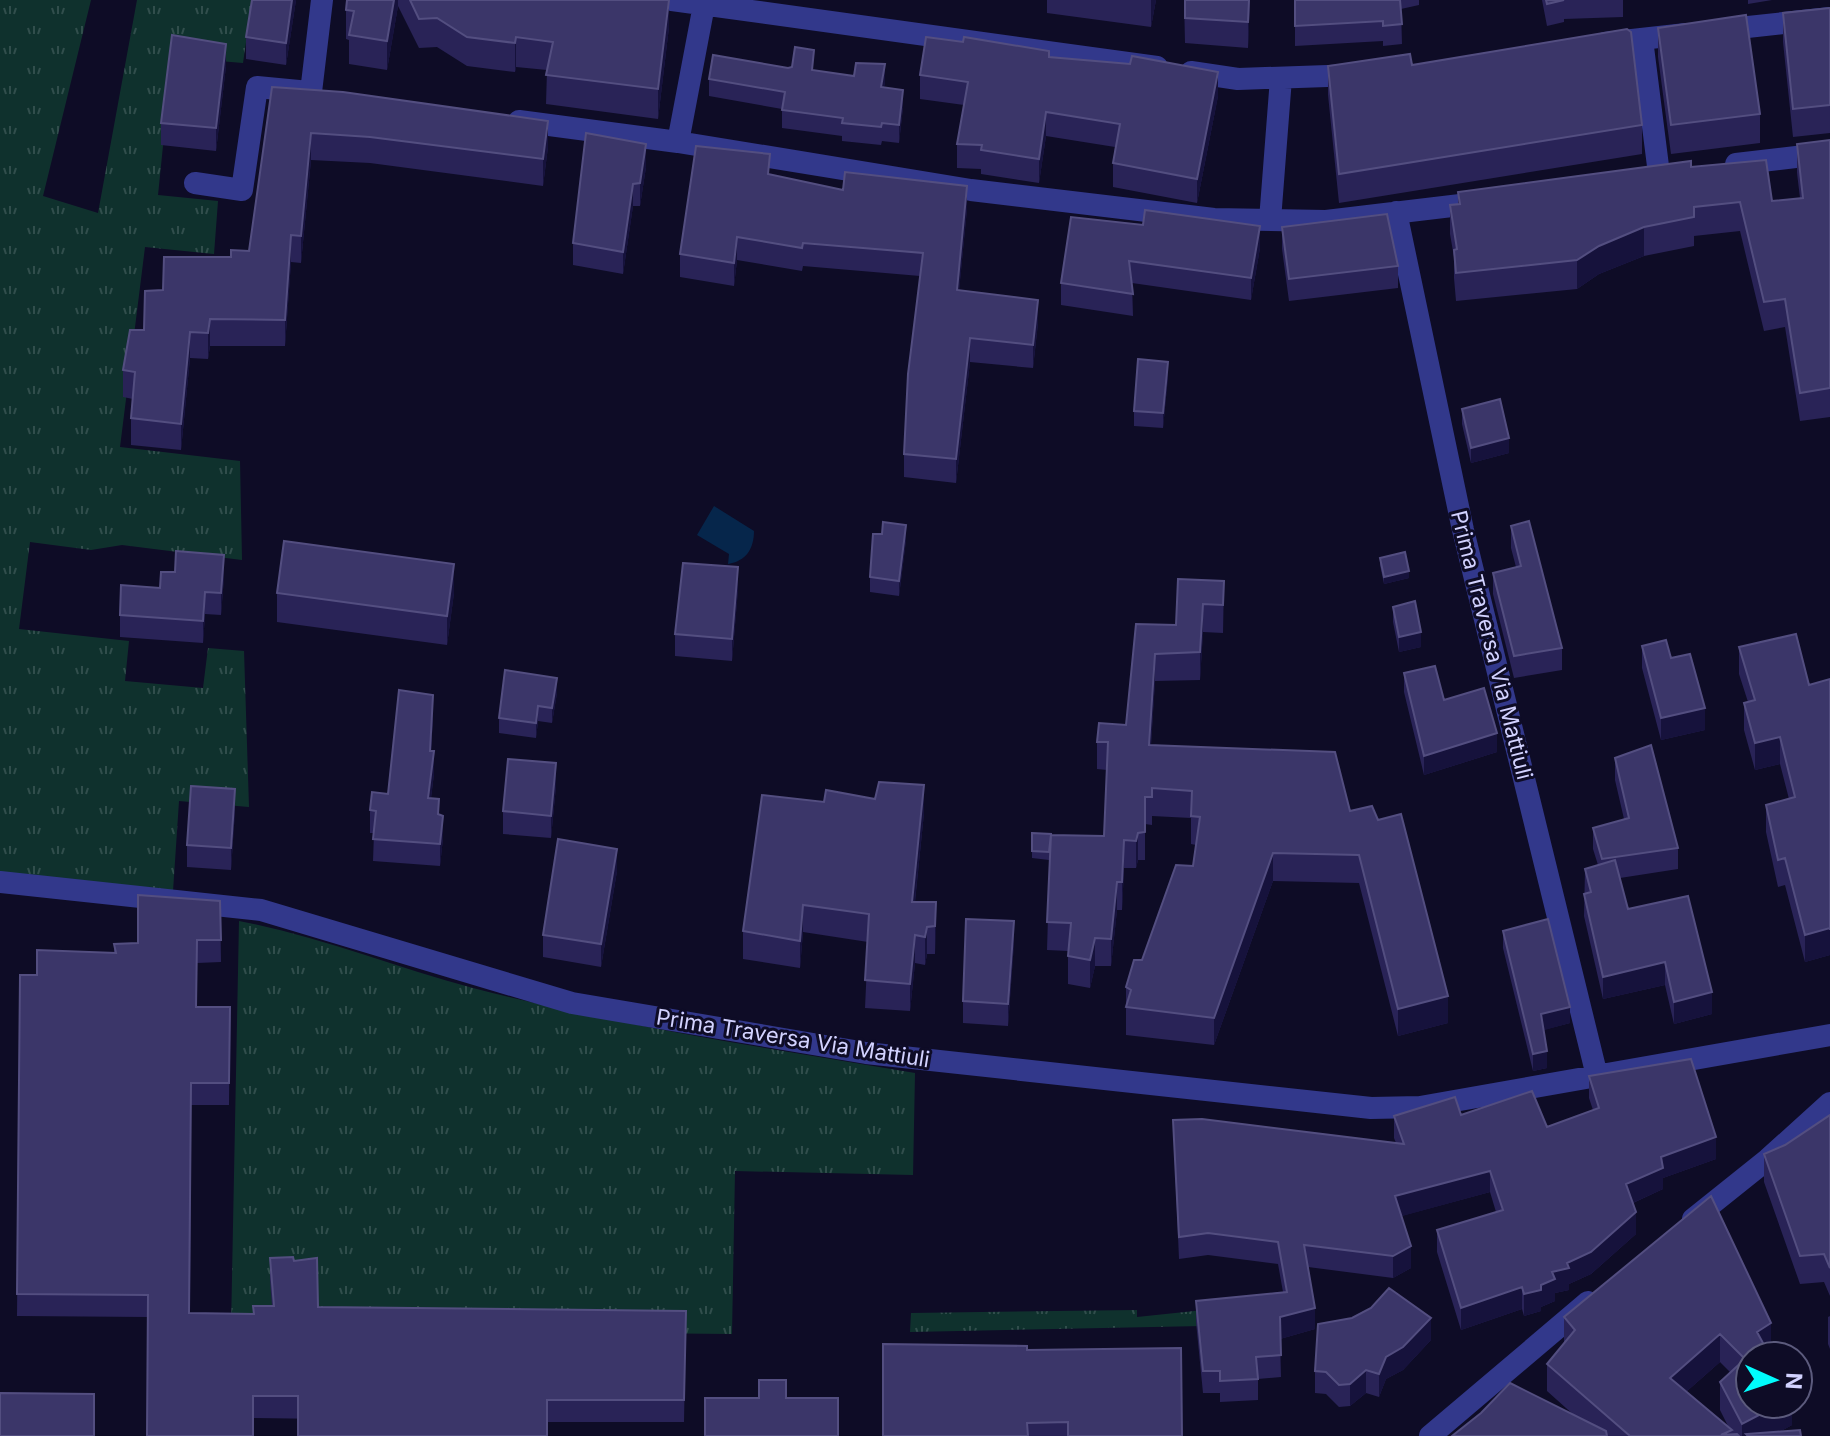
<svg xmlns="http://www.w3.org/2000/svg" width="1830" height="1436" font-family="Inter,sans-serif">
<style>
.grass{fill:url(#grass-tufts)}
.water{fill:#06264b}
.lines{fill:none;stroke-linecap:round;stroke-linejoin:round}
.minor{stroke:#32388b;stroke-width:22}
.tertiary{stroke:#32388b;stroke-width:22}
.wall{fill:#292357;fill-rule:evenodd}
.shaded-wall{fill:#16123c}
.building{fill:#3b3669;stroke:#534e80;stroke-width:2}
.labels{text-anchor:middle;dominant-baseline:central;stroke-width:6;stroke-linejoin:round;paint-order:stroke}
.street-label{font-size:22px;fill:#d2d2ff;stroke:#0e0c26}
</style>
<defs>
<pattern id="grass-tufts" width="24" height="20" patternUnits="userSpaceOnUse" patternTransform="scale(2)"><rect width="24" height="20" fill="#0f312d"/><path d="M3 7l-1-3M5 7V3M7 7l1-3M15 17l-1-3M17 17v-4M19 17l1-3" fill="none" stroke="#314e4c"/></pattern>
</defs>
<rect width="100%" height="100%" fill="#0e0c26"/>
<!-- grass -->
<path class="grass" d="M0,0H91L43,196L98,213L137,0H252L243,63L172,57L158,195L218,201L214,254L145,247L120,447L240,461L242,560L122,545L91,550L30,542L19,629L129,641L125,681L203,688L208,648L244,651L249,807L179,801L173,891L0,872Z
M239,921C319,936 394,967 473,988C618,1026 767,1048 915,1073L913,1175L735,1171L732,1334L231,1329Z
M1137,1310V1317L1204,1310L1202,1326L910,1332L911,1313Z"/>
<!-- water -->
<path class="water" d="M714,506L754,531C754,549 746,561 728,564L729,554L697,535Z"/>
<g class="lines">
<!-- minor -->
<path class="minor" d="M672,0L1157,67
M1720,30L1830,18
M1642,39L1659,174
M1605,43L1686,34
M1191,72L1238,79L1356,75
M311,92L322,0
M519,121L678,142L971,190L1214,219L1326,221L1477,203
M678,142L704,5
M1736,164L1830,153
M195,183L242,190L257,87L299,91
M1396,212L1463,530L1597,1076
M1270,220L1281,78
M0,882L261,910L572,1003L866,1053L1371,1108L1420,1107L1830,1035"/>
<!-- tertiary -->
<path class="tertiary" d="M1693,1219L1768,1159L1830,1103
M1430,1436L1588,1302"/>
</g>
<!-- wall -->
<path class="wall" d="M296,0L286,65L246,59V37Z
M347,0H669V27L658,119L546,104L547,70L516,67L515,72L467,66L437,47L419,48L398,6L387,70L349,64V40L346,39V10Z
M1047,0H1156L1151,27L1047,13Z
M1184,0H1280H1250L1248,48L1185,43Z
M1295,0H1419V5L1401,9L1402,44L1383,46V41L1295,46Z
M1542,0H1623V17L1564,19V22L1547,26Z
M1748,0H1772L1748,4Z
M1830,8V133L1793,137L1783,42V13Z
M1658,28L1760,114V143L1671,154L1658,57Z
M1049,57L1218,96L1197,203L1113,187V163L1115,147L1046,136L1039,183L981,174V169L957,168V144L964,105L920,99V75Z
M1412,65L1642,125V154L1339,203L1328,95V66Z
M226,66L216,151L161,145V123Z
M788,68L885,82L884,87L903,107L899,143L882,141L881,145L842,141V136L782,128V109L709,96V79Z
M272,87L548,147L543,186L370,163L311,160L301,263L291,262L285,346H210L208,359L190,358L181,450L131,445V418L133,399L123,397V370L163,290L231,257L249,251Z
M1830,140V417L1800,421L1785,327L1764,331L1740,231L1694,236V246L1644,256L1599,274L1577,289L1456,301L1454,278V257L1450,234V205L1458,204V192L1691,167L1772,201L1800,198L1797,173V144Z
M646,167L640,206H633L623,274L573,265V243Z
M770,175L843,190L967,209L959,290L1038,323L1033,368L970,362L956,483L904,477V454L920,276L803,266L802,271L737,260L734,286L680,277V254Z
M1143,225L1260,248L1251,300L1132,283L1133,316L1061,305V283Z
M1282,227L1398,266V288L1289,301L1282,249Z
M1168,377L1163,428L1134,426V411Z
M1462,409L1509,453L1471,463L1462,424Z
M1511,526L1562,648V670L1514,678L1493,594V573L1516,567L1511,548Z
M906,540L899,596L870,592V577Z
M1380,558L1409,578L1384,584L1380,565Z
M224,577L221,615L205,614L203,643L120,637V615L160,588Z
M1224,581L1223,633L1203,632L1200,680L1155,681L1151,745L1350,811L1448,1023L1398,1036L1359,883L1273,881L1214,1045L1126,1035V987L1193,866L1196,845L1191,844V818L1152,816V825L1145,824V860H1138L1136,868H1124L1122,910H1117L1111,966H1095L1090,988L1068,984V951L1047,950L1050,850L1049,860L1032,858V833L1051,835L1104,836L1107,770L1097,769V742L1126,725L1136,624L1176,625Z
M738,589L732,661L675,656V634Z
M277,593H454L447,645L277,622Z
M1393,607L1421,647L1399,652L1393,622Z
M1642,646L1671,658L1705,730L1661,740L1642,668Z
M1739,647L1809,685L1830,679V957V955L1805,962L1785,885L1778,887L1766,832V805L1789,799L1780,764L1755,770L1744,730V703L1748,702L1739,674Z
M1404,673L1444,700L1497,752L1424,775L1404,692Z
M557,693L552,723L538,721L536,738L499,733V718Z
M433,717L431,751L434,774L431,798L439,815L443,838L440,866L373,861L374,833H370V810L388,794Z
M1615,758L1678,848V869L1620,878L1628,909L1712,1014L1674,1024L1665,985L1603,999L1584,916L1585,869L1598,865L1593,849V828L1624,819L1615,780Z
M556,786L551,838L503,834V811Z
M824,802L924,813L915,902H936L935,954H927L925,965L915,963L910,1011L865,1008L868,942L803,932L800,968L743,959V931Z
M235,811L231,870L187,867V845Z
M617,871L601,967L543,957V935Z
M220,901L221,962L197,963L196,1007H230L229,1105H191L190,1313L253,1314V1306H272L270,1280V1258L294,1261L318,1307L686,1311L684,1422H547L253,1418L148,1317L17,1316L20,975H37L114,953V944L138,943Z
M1503,931L1570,1023L1543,1030L1547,1068L1533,1071L1503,948Z
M1014,943L1008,1026L963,1023V1001Z
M1589,1076L1716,1159L1663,1178V1189L1633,1203L1636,1234L1591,1274L1569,1284V1290L1555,1293V1301L1541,1307V1311L1524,1316L1522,1309L1461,1330L1437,1252V1230L1496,1212L1490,1192L1401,1216L1411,1268L1393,1278L1308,1267L1315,1329L1280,1339L1281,1377L1258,1379V1400L1220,1402V1393H1203L1196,1322V1301L1283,1292L1278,1264L1208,1255L1179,1259L1173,1120L1396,1143L1394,1138V1116L1461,1115L1547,1127L1593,1110L1589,1098Z
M1830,1115V1296L1824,1282L1800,1284L1764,1182V1154L1785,1145Z
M1711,1196L1771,1351L1768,1353L1792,1404V1425L1781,1431L1801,1436H1452L1576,1417L1547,1391V1364L1564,1343V1317ZM1720,1362L1730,1372L1720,1382V1410L1729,1428L1686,1392Z
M1830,1316V1349L1828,1344V1317Z
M1431,1340L1403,1370L1386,1379L1379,1397L1366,1393L1350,1406L1339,1407L1326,1394L1315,1393V1371Z
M1027,1350L1182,1436H883Z"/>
<!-- shaded-wall -->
<path class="shaded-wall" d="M292,0H296L286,65V43Z
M394,0H398V6L387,70V41Z
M669,0V27L658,119V89Z
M1151,0H1156L1151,27Z
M1249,0H1250L1248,48V22Z
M516,37V67L515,72V43Z
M226,44V66L216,151V128Z
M885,64V82L881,105V87Z
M1218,72V96L1197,203V179Z
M903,90V107L899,143V125Z
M1046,112V136L1039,183V159Z
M548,121V147L543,186V159Z
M311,133V160L301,263V236Z
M646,144V167L640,206V183Z
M633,184V206L623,274V252Z
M967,186V209L957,313V290Z
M1260,226V248L1251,300V278Z
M1644,227V256L1599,274L1577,289V260L1599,246Z
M291,235V262L285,346V320Z
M737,237V260L734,286V263Z
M1038,300V323L1033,368V345Z
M210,319V346L208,359V333Z
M190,332V358L181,450V424Z
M970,338V362L956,483V459Z
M1168,362V377L1163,428V413Z
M1509,438V453L1471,463V448Z
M906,525V540L899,596V581Z
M224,555V577L221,615V593Z
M454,564V593L447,645V616Z
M738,567V589L732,661V639Z
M1409,571V578L1384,584V577Z
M205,592V614L203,643V621Z
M1203,604V632L1200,680V652Z
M1421,632V647L1399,652V637Z
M1155,654V681L1149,773V745Z
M557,678V693L552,723V708Z
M433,695V717L430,774V751Z
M538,706V721L536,738V723Z
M1705,708V730L1661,740V718Z
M1497,733V752L1424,775V756Z
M1780,737V764L1755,770V743Z
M434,751V774L428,820V798Z
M556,763V786L551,838V816Z
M924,785V813L912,929V902Z
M235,789V811L231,870V848Z
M443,816V838L440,866V844Z
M1138,833V860L1136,868V841Z
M1124,840V868L1122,910V882Z
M617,849V871L601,967V944Z
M1273,853V881L1214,1045V1018Z
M1117,882V910L1111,966V939Z
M936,902V930L935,954V926Z
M803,905V932L800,968V941Z
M1014,921V943L1008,1026V1004Z
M927,927V954L925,965V937Z
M1830,928V955L1805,962V935Z
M915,935V963L910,1011V984Z
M1095,938V966L1090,988V960Z
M1665,962V985L1603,999V977Z
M1712,992V1014L1674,1024V1002Z
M1448,996V1023L1398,1036V1009Z
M1570,1007V1023L1541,1031V1014Z
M1547,1051V1068L1533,1071V1054Z
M1716,1137V1159L1663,1178V1189L1626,1206V1184L1661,1157Z
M1490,1171V1192L1395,1218V1196Z
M1636,1212V1234L1591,1274L1569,1284V1290L1555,1293V1301L1541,1307V1311L1524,1316V1294L1541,1285L1552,1272L1567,1263Z
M1411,1246V1268L1393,1278V1256Z
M1522,1287V1309L1461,1330V1308Z
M1315,1308V1329L1280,1339V1317Z
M1431,1318V1340L1403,1370L1386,1379L1379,1397V1374L1386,1357Z
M1771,1323V1351L1763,1356L1757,1332Z
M1720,1334V1362L1670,1406V1378Z
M1366,1370V1393L1350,1406V1384Z
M1780,1404H1792V1425L1772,1436L1746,1434V1436H1742V1424Z"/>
<!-- building -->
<path class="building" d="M252,0H292L286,43L246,37Z
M347,0H394L387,41L349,35L354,11L346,10Z
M410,0H669L658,89L546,75L553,42L516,37L515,43L467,37L437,18L419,19Z
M1185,0H1249L1248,22L1185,18Z
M1295,0H1400L1402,24L1383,26V21L1295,26Z
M1546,0H1564L1547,4Z
M1830,8V105L1793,109L1783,13Z
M1746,15L1760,114L1671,125L1658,28Z
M1627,29L1631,32L1642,125L1339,174L1328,66L1410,54L1412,65Z
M172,35L226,44L216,128L161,123Z
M926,37L963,42L964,37L1049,51V57L1130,64L1132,56L1218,72L1197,179L1113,163L1120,124L1046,112L1039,159L981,150L982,145L957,144L968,82L920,75Z
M795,47L814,50L812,70L854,76L856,63L885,64L881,87L903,90L899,125L882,123L881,127L842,123L843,118L782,110L785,92L709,79L713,55L788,68L792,67Z
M272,87L343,92L548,121L543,159L370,137L311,133L301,236L291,235L285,320L210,319L208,333L190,332L181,424L131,418L135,372L123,370L130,330H144L145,291L163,290L164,257H231V250L249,251Z
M586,133L646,144L640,183L633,184L623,252L573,243Z
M1830,140V388L1800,393L1785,299L1764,302L1740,202L1694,207V217L1644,227L1599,246L1577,260L1456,273L1454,250L1457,249L1450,205L1460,204L1458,192L1691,161V167L1766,160L1772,201L1803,198L1797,144Z
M696,146L770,154L768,174L843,190L845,172L967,186L957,290L1038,300L1033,345L970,338L956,459L904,454L908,374L923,253L803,243L802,248L737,237L734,263L680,254Z
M1145,210L1260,226L1251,278L1129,261L1133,294L1061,283L1071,217L1143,225Z
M1387,214L1398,266L1289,279L1282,227Z
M1138,359L1168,362L1163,413L1134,411Z
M1500,399L1509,438L1471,448L1462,409Z
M1529,521L1562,648L1514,656L1493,573L1521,566L1511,526Z
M883,522L906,525L899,581L870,577L873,534H882Z
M284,541L454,564L447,616L277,593Z
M176,551L224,555L221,593L205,592L203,621L120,615L121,585L160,588L161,572H175Z
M1405,552L1409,571L1384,577L1380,558Z
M683,563L738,567L732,639L675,634Z
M1178,579L1224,581L1223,605L1203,604L1200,652L1155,654L1149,745L1335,752L1350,811L1372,806L1378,820L1401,814L1448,996L1398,1009L1359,855L1273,853L1214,1018L1126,1007L1131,990L1126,987L1134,960H1142L1176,865L1193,866L1200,817L1191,816L1192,791L1152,788V797H1145V832L1138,833L1136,841L1124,840L1122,882H1117L1111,939L1095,938L1090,960L1068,956L1071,923L1047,922L1051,835L1104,836L1108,742H1097L1099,723L1126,725L1136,624L1176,625Z
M1415,601L1421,632L1399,637L1393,607Z
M1796,634L1809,685L1830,679V930V928L1805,935L1785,858L1778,860L1766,805L1795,797L1780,737L1755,743L1744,703L1755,700L1739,647Z
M1666,640L1671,658L1690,654L1705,708L1661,718L1642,646Z
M1435,666L1444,700L1484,688L1497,733L1424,756L1404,673Z
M505,670L557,678L552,708L538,706L536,723L499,718Z
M399,690L433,695L430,751H434L428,798L439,799L438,814L443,816L440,844L373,839L376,811L370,810L372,792L388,794Z
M1651,745L1678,848L1602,859L1593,828L1629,818L1615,758Z
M508,759L556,763L551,816L503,811Z
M879,782L924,785L912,902H936L935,926L927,927L925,937L915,935L910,984L865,980L869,914L803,905L800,941L743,931L762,795L824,802L826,790L875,799Z
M191,786L235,789L231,848L187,845Z
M1032,833L1051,834L1049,852L1032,851Z
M558,839L617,849L601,944L543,935Z
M1615,860L1628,909L1688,896L1712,992L1674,1002L1665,962L1603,977L1584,894L1591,892L1585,869Z
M138,895L220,901L221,940H197L196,1007H230L229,1083H191L189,1313L254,1314L253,1306H274L270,1258L293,1257L294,1261L317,1258L318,1307L686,1311L684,1400H547V1436H298V1396H253V1436H147L148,1295L17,1294L20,975H37V950L116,953L114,944L138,943Z
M966,919L1014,921L1008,1004L963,1001Z
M1548,919L1570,1007L1541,1014L1547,1051L1533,1054L1503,931Z
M1691,1059L1716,1137L1661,1157L1663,1168L1626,1184L1636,1212L1591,1252L1567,1263L1569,1268L1552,1272L1555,1279L1541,1285V1290L1524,1294L1522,1287L1461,1308L1437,1230L1503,1210L1490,1171L1395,1196L1411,1246L1393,1256L1304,1245L1315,1308L1280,1317L1281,1355L1256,1357L1258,1379L1220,1381V1371H1203L1196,1301L1287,1292L1278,1242L1208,1233L1179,1237L1173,1120L1202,1119L1404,1144L1394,1116L1455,1097L1461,1115L1532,1091L1547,1127L1599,1108L1589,1076Z
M1830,1115V1268L1824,1254L1800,1256L1764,1154L1785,1145Z
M1711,1196L1771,1323L1757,1332L1770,1356H1750V1404H1780L1742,1424L1720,1382L1745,1359L1720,1334L1670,1378L1732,1430L1721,1435L1737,1434L1739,1436H1630L1547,1364L1575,1330L1564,1317Z
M1389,1288L1431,1318L1403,1347L1386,1357L1379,1374L1366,1370L1350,1384L1339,1385L1326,1372L1315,1371L1318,1324L1352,1318L1371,1308Z
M883,1344L1027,1346V1350L1181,1348L1182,1436H1068V1422L1027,1423L1028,1436H883Z
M759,1380H786V1398H838V1436H705V1398H759Z
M1510,1383L1606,1431L1607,1436H1452L1481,1413Z
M0,1393L94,1394V1436H0Z
M1800,1430L1801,1436H1748L1746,1434Z"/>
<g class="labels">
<!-- street labels -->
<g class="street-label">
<text transform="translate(1492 645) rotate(76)">Prima Traversa Via Mattiuli</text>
<text transform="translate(793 1038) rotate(9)">Prima Traversa Via Mattiuli</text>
</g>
</g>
<!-- north arrow -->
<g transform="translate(1774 1380) rotate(93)"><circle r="38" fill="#0e0c26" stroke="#5c5b7d" stroke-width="2"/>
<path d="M0-6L14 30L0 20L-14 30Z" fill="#00fcfd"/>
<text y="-12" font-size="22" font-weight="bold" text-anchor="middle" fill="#d2d2ff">N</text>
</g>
</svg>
